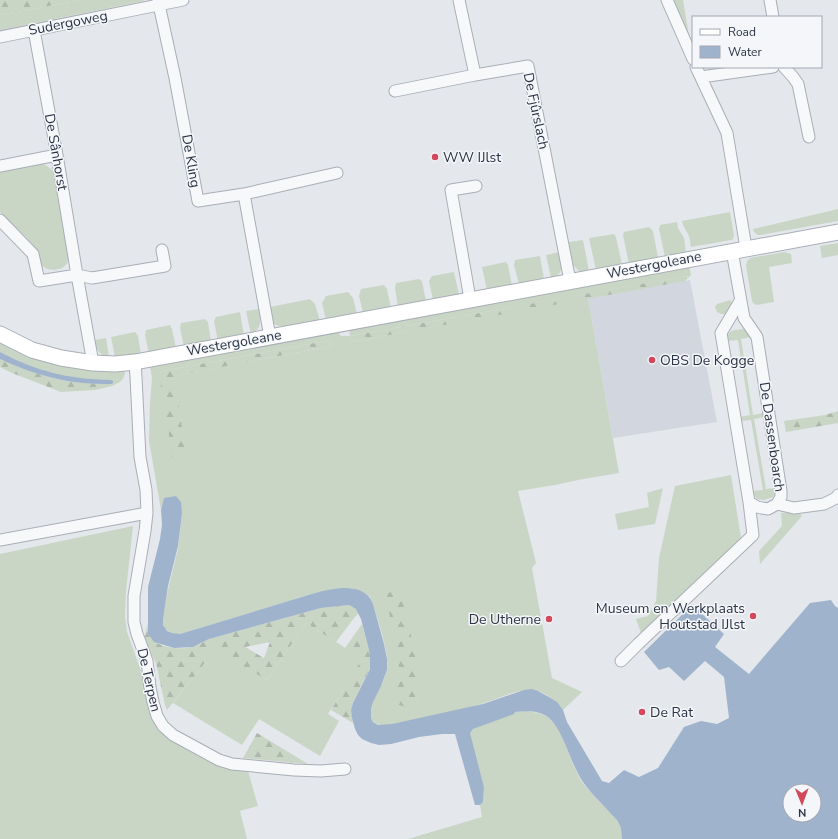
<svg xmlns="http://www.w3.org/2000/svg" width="838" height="839" font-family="'Nunito Sans',sans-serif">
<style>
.built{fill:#d2d6de}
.grass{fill:#c9d6c5;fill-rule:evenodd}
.forest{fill:url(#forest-firs);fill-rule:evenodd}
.water{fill:#9fb4cc;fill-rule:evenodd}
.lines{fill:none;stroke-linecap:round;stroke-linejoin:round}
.street-casing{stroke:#a9aeb7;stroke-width:13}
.secondary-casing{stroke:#a9aeb7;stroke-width:17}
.street{stroke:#f7f8fa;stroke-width:11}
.secondary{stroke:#fff;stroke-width:15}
.poi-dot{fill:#d1495b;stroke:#f4f6f9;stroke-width:1.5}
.labels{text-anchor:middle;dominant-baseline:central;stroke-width:3;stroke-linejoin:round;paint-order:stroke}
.street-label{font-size:14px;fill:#2b3445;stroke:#f4f6f9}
.poi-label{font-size:14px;fill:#2b3445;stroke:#f4f6f9;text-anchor:start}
</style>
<defs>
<pattern id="forest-firs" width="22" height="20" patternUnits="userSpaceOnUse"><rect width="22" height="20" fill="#c9d6c5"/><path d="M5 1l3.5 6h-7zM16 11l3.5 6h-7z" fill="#adb8ab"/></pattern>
</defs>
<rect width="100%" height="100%" fill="#e4e7ec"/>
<!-- built -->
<path class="built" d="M690,280L717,422L613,438L588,298Z"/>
<!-- grass -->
<path class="grass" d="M81,0H144L143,1L0,30V15Z
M673,0H683L689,36Z
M40,163C46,165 49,167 53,171L69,258L67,264L62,268L55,270L47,269L41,265L36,249L28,239L0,212V170Z
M838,209V221L760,235H758L754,232L753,229Z
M730,212L734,235L733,239L731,240L691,247L689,236L683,225L682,221Z
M677,222L678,228L684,238L686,253L665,257L659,229L660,225Z
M649,227L653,231L658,258L629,264L623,235L624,232Z
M614,234L616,237L622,265L596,270L589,238Z
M583,240L589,271H579L573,265L569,242Z
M838,243V255L822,258L820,246Z
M559,252C561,264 566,274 551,278L546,255Z
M785,252L791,254L792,263L769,267L774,302L757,305L754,304L752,301L746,266L747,261L750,258Z
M540,256L544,279L519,284L514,265L515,260Z
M506,262L508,265L512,285L487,290L482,267Z
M689,265L691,275L688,278V276L350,336L351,342L588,298L619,473L583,479L555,485L518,491L536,563L532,568L552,678L582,692L563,710C556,701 544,690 531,690C517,689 498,699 484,703C461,711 437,715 413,720C404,722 389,727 380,725C376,724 372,721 371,718C366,702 385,685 387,669C389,652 378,621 373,604L370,597L365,593L352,588L315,593L180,634C173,634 164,632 163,624C162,618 164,611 165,606C168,586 174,567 178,548C180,536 180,525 182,513L164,498L161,510L149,441L150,403L152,378L150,367L151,366L338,332L341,336H350L349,328ZM331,340L332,346L173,376L159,374L163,371ZM401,678L416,680L418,704L396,691Z
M454,272L459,295L433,300L429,281L432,276Z
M419,279L422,281L426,301L398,307L395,288L396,283Z
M384,285L387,289L391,308L363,313L359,296L361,289Z
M348,292L353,298L357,314L326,320L322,303L326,296Z
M310,299L315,304L320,321C310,323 279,332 273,322C271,318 271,311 270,307Z
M730,300L731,301L732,304L726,314H721L717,312L715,307L717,304Z
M259,309C261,320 262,328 251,335L246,311Z
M240,312L244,336L218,341L214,321L216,317Z
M205,319L208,322L211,342L184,347L180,328L181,323Z
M170,325L172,329L176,348L149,354L145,335L146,330Z
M743,329H745L751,337L741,339L753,415L763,413L764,417L754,419L766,489L775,488L776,490L773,497L764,500L757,499L753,494L752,491L763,490L751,420L741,421L740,417L750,415L738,340L728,341C726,330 734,330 743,329Z
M135,332L138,336L141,355L115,357L111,337Z
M106,338L109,357C98,355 97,350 95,340Z
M0,341L124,371L125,373C124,381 118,383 112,386L111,384H112C106,382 100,380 94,380C85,378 76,378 67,377C43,372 21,363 0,352Z
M731,475L741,538L641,633L636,619L648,616L656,601L659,558L675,486Z
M663,488L655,524L618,530L615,514L649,507L647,493Z
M798,512L802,516L760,564L759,551L782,526L781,513Z
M133,526L126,591L125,617L127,632L140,668L152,713L220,765L230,770L248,771L258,806L240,811L247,839H0V554Z
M306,623L363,659L328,714L339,721L320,756L259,719L242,745L173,703L215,649L267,680Z
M527,711C534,712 541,713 548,717C563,729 571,765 582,782C591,794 602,803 611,814C614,817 618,820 619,824C622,828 621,834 622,839H408L482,817L480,805L483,802L484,787L469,733L473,729L515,712Z"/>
<!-- forest -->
<path class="forest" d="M0,0H81L0,15Z
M687,276L688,278L685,281L351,342L350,336Z
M331,340L332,346L174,376L186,453L173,459L159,374L163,371Z
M0,359C36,376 71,385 111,384L112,386L95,390L61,392L12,373L0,367Z
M838,411V423L786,432L784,421L825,415Z
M395,589L404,604L409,625L415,656L418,704C409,707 406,708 397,704C396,700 395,695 396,690C397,686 400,682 401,678L386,595Z
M349,605L356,609L359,613L354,618L336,642L306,623L267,680L215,650L167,710L165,705L156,663L144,639L148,623C148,627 147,632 149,635C155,648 180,650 192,647C198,646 204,641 209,639L321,608ZM270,642L264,658L245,647Z
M362,624L370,654V668L353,703L351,710L353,723L331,710L362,659L345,648Z
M257,733L308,764L243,758Z"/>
<!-- water -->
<path class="water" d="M0,352C39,372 68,379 111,380L113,381V383L111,384C71,385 36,376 0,359Z
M176,496L181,502L182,513L178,546L168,586L163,619V625L167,631L172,633L180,634L315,593C333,588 365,581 373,604L384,644L387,659V670L381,686L373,702L371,708V718L373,722L378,725L392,724L469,707L483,704L524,690L532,689L538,691L549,697L557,702L563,710L567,722L602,781L609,783L624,770L639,777L658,768L684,727L701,721L717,724L729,718L724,677L705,661L684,681L669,667L659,670L644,652L691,606H695L702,614L724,634L715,647L749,674L810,603C817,602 824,601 831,600L835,606L838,608V839H622C621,834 622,828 619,824C618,820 614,817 611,814C602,803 591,794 583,782C571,765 563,729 548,717C538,710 526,711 515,712L514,714L473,729L470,733L484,787L483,802L480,805H475L455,734H442L419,737L391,744L379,745L371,743L362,739L358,735L355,729L352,718L351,710L353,703L370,669V654L361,619L356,609L349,605L321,608L209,639L193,647L174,648L154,642L148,634V587L160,539L162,525L161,510L164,498ZM790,791H814V815H790Z"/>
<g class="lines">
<defs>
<path id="street" d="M158,0L175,78L198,201L244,194L270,337
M459,0L475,75L528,66L570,281
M667,0L693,59
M770,0L773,17
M34,30L57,155L77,275L92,278L165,266L162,250
M0,37L183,0
M696,67L727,133L746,248
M784,67L793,77L798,84L809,137
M701,77L773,67
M395,91L475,75
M0,166L57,155
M244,194L337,173
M0,220L33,254L39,281L77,275L93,363
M732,251L744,318L757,337L781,491V497L777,504
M470,299L451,190L476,186
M740,301L721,333L749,502
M135,362L136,377L140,457L146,490L147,513L145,531L134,596V622L137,634L147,661L150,687L153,702L157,716L163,726L173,735L219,760L232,764L294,770L321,771L345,769
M0,540L147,513
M621,661L638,644L753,535L749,502L757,507L762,508L768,509L777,504L794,508L824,504L836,498L838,495"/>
<path id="secondary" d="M0,334L32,350L61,358L93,363L115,364L135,362L838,232"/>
</defs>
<!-- street casing -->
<use href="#street" class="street-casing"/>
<!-- secondary casing -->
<use href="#secondary" class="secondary-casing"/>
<!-- street -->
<use href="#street" class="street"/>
<!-- secondary -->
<use href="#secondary" class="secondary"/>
</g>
<!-- markers -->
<g class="poi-dot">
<circle cx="435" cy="157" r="4"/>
<circle cx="652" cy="360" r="4"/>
<circle cx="753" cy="616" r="4"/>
<circle cx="549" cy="619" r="4"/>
<circle cx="642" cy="712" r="4"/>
</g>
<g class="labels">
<!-- street labels -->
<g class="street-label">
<text transform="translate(68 23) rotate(-11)">Sudergoweg</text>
<text transform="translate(536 111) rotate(78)">De Fjûrslach</text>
<text transform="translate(56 152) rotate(80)">De Sânhorst</text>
<text transform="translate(191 161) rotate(80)">De Kling</text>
<text transform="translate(654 265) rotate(-11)">Westergoleane</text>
<text transform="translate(234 343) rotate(-10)">Westergoleane</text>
<text transform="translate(772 437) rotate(82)">De Dassenboarch</text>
<text transform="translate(149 680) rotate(77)">De Terpen</text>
</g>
<!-- poi labels -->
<g class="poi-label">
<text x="443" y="157">WW IJlst</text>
<text x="660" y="360">OBS De Kogge</text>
<text x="745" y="608" text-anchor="end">Museum en Werkplaats<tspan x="745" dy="16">Houtstad IJlst</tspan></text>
<text x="541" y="619" text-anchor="end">De Utherne</text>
<text x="650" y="712">De Rat</text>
</g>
</g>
<!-- legend -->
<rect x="692" y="16" width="130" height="52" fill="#f4f6f9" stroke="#a4a8b1"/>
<rect x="700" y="29" width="20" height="6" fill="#ffffff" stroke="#a4a8b1"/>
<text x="728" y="36" font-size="12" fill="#2b3445">Road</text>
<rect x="700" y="46" width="20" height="12" fill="#9fb4cc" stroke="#a4a8b1"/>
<text x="728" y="56" font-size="12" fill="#2b3445">Water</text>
<!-- north arrow -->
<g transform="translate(802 803) rotate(179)"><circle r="19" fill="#f4f6f9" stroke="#a4a8b1"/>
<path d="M0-3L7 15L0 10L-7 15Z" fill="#d1495b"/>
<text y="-6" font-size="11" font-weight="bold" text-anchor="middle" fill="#2b3445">N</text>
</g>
</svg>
